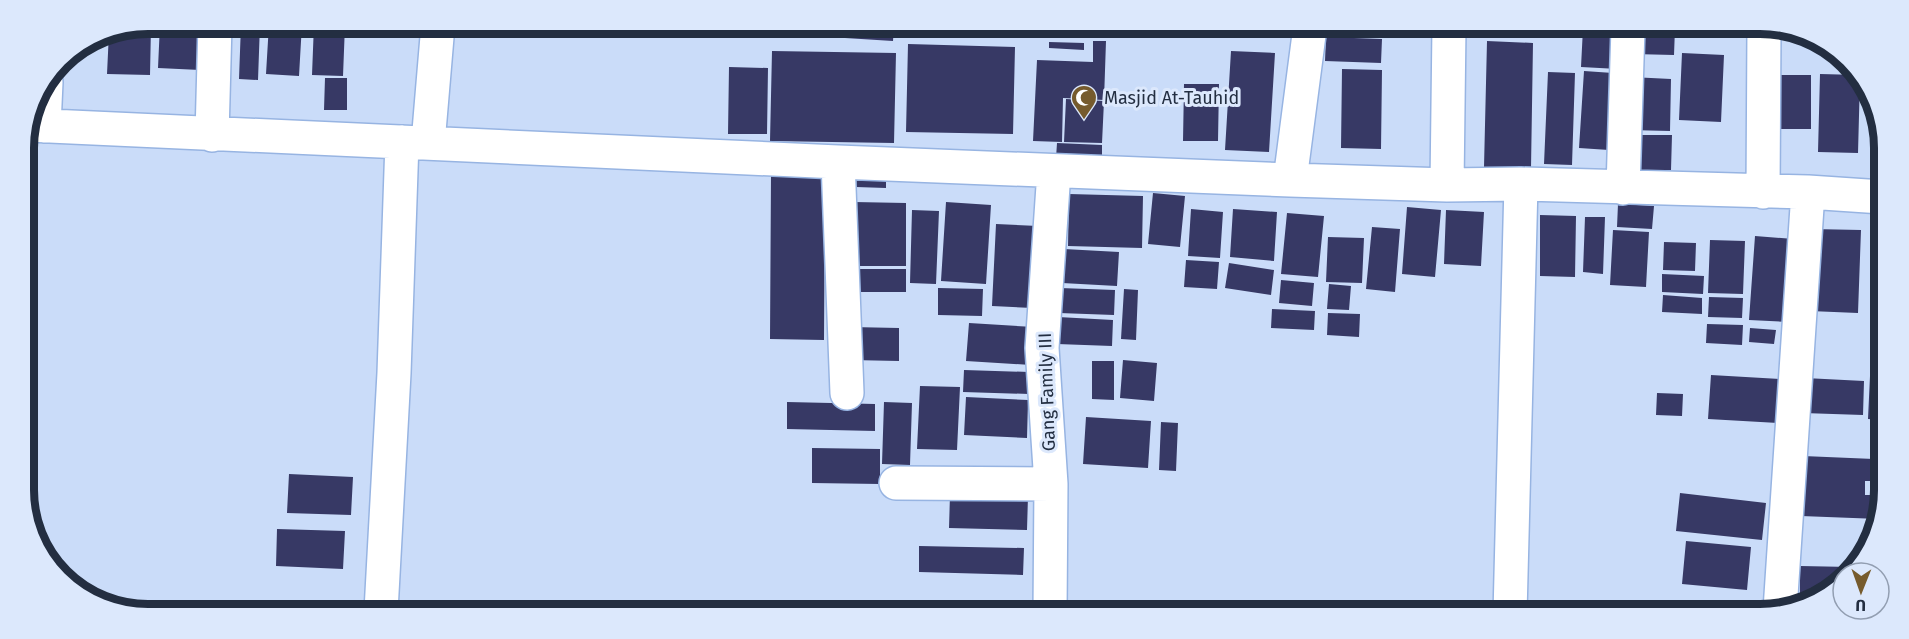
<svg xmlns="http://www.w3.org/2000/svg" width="1909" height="639" font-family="'Fira Sans',sans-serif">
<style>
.building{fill:#373965}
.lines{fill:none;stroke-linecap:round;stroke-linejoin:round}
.street-casing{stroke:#97b4e2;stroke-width:36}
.street{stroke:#fff;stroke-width:33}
.labels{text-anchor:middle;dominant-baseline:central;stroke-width:6;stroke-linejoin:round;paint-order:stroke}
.poi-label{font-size:18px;fill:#232e41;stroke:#dce8fc;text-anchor:start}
.street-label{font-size:18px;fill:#232e41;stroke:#dce8fc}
.rim{fill:none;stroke:#232e41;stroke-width:8}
</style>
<rect width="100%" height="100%" fill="#cadcf9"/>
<!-- building -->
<path class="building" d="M160,24H202L200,70L158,68Z
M241,24H260L258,80L239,79Z
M269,24H302L299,76L266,74Z
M314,24L345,25L343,76L312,75Z
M139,26H151L150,75L107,74L109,32Z
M830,26H894L893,41L829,37Z
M1583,28H1620L1618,69L1581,67Z
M1633,28H1675L1674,55L1633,54Z
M1326,37L1382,39L1381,63L1325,61Z
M1093,41H1106L1104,100L1063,98L1062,142L1033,141L1037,60L1093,62Z
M1487,41L1533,43L1531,168L1484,167Z
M1049,42L1084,43V50L1049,48Z
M908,44L1015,47L1013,134L906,132Z
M772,51L896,53L894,143L770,141Z
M1231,51L1275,53L1269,152L1225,150Z
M1682,53L1724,55L1721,122L1679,120Z
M729,67L768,68L767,134H728Z
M1342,69L1382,70L1381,149L1341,148Z
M1584,71L1613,73L1609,150L1579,148Z
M1548,72L1575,73L1572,165L1544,164Z
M1820,74L1858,75L1860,78L1858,153L1818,152Z
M1778,75H1811V129H1778Z
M1631,77L1671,79L1670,131L1629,130Z
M325,78H347V110H324Z
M1184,84H1219L1218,141H1183Z
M1066,99L1104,101L1102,143L1064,142Z
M1872,104L1883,125V141H1872Z
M1626,135H1672L1671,170H1626Z
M1057,143L1102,145V159L1056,158Z
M857,169L886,170V188L856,187Z
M771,175L825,176L824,340L770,339Z
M1153,193L1185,196L1180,247L1148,244Z
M1069,194L1143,196L1142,248L1068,246Z
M854,202L906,203V266H854Z
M946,202L991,205L986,284L941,281Z
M1618,204L1654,206L1652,229L1617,227Z
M1407,207L1441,210L1435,277L1402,274Z
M1191,209L1223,212L1220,258L1188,256Z
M1233,209L1277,212L1274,261L1230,257Z
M912,210L939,211L936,284L910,283Z
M1446,210L1484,212L1481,266L1444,264Z
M1287,213L1324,216L1318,277L1281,274Z
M1540,215L1576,216L1575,277L1540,276Z
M1585,217H1605L1603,274L1583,272Z
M996,224L1038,226L1033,308L992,306Z
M1372,227L1400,229L1395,292L1366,289Z
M1812,229L1861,230L1858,313L1810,311Z
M1613,230L1649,232L1646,287L1610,285Z
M1755,236L1794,239L1788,322L1749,320Z
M1328,237L1364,238L1362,283L1326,282Z
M1710,240L1745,241L1743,294L1708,293Z
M1664,242L1696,243L1695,271L1663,270Z
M1878,247L1882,248V312L1871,311Z
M1064,249L1119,252L1117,286L1062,283Z
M1186,260L1219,262L1217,289L1184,287Z
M1229,263L1274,270L1271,295L1225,288Z
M856,269H906V292H855Z
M1662,274L1704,276L1703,294L1662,292Z
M1281,280L1314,283L1312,306L1279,303Z
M1329,284L1351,286L1349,310L1327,309Z
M938,288L983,289L982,316L938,315Z
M1060,288L1115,290L1114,315L1059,313Z
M1124,289L1138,290L1136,340L1121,339Z
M1663,295L1702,298V314L1662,312Z
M1709,297L1743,298L1742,318L1708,317Z
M1272,309L1315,311L1314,330L1271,328Z
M1328,313L1360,314L1359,337L1327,335Z
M1058,317L1113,320L1112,346L1057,344Z
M969,323L1034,327L1031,365L966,361Z
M1707,324L1743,325L1742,345L1706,343Z
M1882,325V347L1871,348V326Z
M851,327L899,328V361L851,360Z
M1750,328L1776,330L1774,344L1749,342Z
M1123,360L1157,363L1154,401L1120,398Z
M1092,361H1114V400L1092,399Z
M964,370L1029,372V394L963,392Z
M1711,375L1780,379L1778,423L1708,419Z
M1870,376L1881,377V420L1868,419Z
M1805,378L1864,381L1863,415L1803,413Z
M920,386L960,387L957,450L917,449Z
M1657,393L1683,394L1682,416L1656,415Z
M966,397L1028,400L1027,438L964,435Z
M787,402L875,404V431L787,429Z
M884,402L912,403L910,465L882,464Z
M1086,417L1151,421L1148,468L1083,464Z
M1161,422L1178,423L1176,471L1159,470Z
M812,448L880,449V484L812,483Z
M1803,456L1874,459L1873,481H1865V495H1880L1879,519L1801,516Z
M289,474L353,477L351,515L287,513Z
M1680,493L1766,503L1762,540L1676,531Z
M950,495L1028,496L1027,530L949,528Z
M277,529L345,531L343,569L276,566Z
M1686,541L1751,547L1747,590L1682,584Z
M919,546L1024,548L1023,575L919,572Z
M1800,566L1851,567L1847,573H1843V579L1837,589L1825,593H1800Z"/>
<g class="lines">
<defs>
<path id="street" d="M28,125L838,162L1290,180L1447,185L1521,184L1808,192L1882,197
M44,126L46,82
M212,135L215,24
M428,143L438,25
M838,162L847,393
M1290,180L1310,27
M1447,185L1449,27
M1623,188L1628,28
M1763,192L1764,28
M896,483L1051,484
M1780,610L1808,192
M381,611L394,373L402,142
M1050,613L1051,484L1042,348L1054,171
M1510,614L1521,184"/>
</defs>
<!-- street casing -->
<use href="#street" class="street-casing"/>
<!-- street -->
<use href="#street" class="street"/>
</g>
<!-- icons -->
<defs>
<symbol id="mosque-pin" viewBox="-11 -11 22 30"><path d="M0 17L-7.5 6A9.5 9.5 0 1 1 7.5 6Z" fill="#765b2d" stroke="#dce8fc"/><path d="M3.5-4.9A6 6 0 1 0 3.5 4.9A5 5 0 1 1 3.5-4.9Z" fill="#fff"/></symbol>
</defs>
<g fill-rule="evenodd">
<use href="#mosque-pin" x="1069" y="83" width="30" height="40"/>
</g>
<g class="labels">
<!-- poi labels -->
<g class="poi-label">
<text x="1104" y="98">Masjid At-Tauhid</text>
</g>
<!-- street labels -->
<g class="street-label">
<text transform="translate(1047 392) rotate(-92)">Gang Family III</text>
</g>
</g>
<!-- crop -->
<path d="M0 0H1909V639H0ZM148 34H1760A114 114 0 0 1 1874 148V490A114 114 0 0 1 1760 604H148A114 114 0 0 1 34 490V148A114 114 0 0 1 148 34Z" fill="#dce8fc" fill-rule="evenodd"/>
<path class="rim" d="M148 34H1760A114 114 0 0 1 1874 148V490A114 114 0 0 1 1760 604H148A114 114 0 0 1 34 490V148A114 114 0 0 1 148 34Z"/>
<!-- north arrow -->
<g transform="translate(1861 591) rotate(181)"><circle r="28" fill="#dce8fc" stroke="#929eb1" stroke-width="1.5"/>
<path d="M0-4.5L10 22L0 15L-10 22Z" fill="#765b2d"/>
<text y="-9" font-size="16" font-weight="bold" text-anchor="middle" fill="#232e41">U</text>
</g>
</svg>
